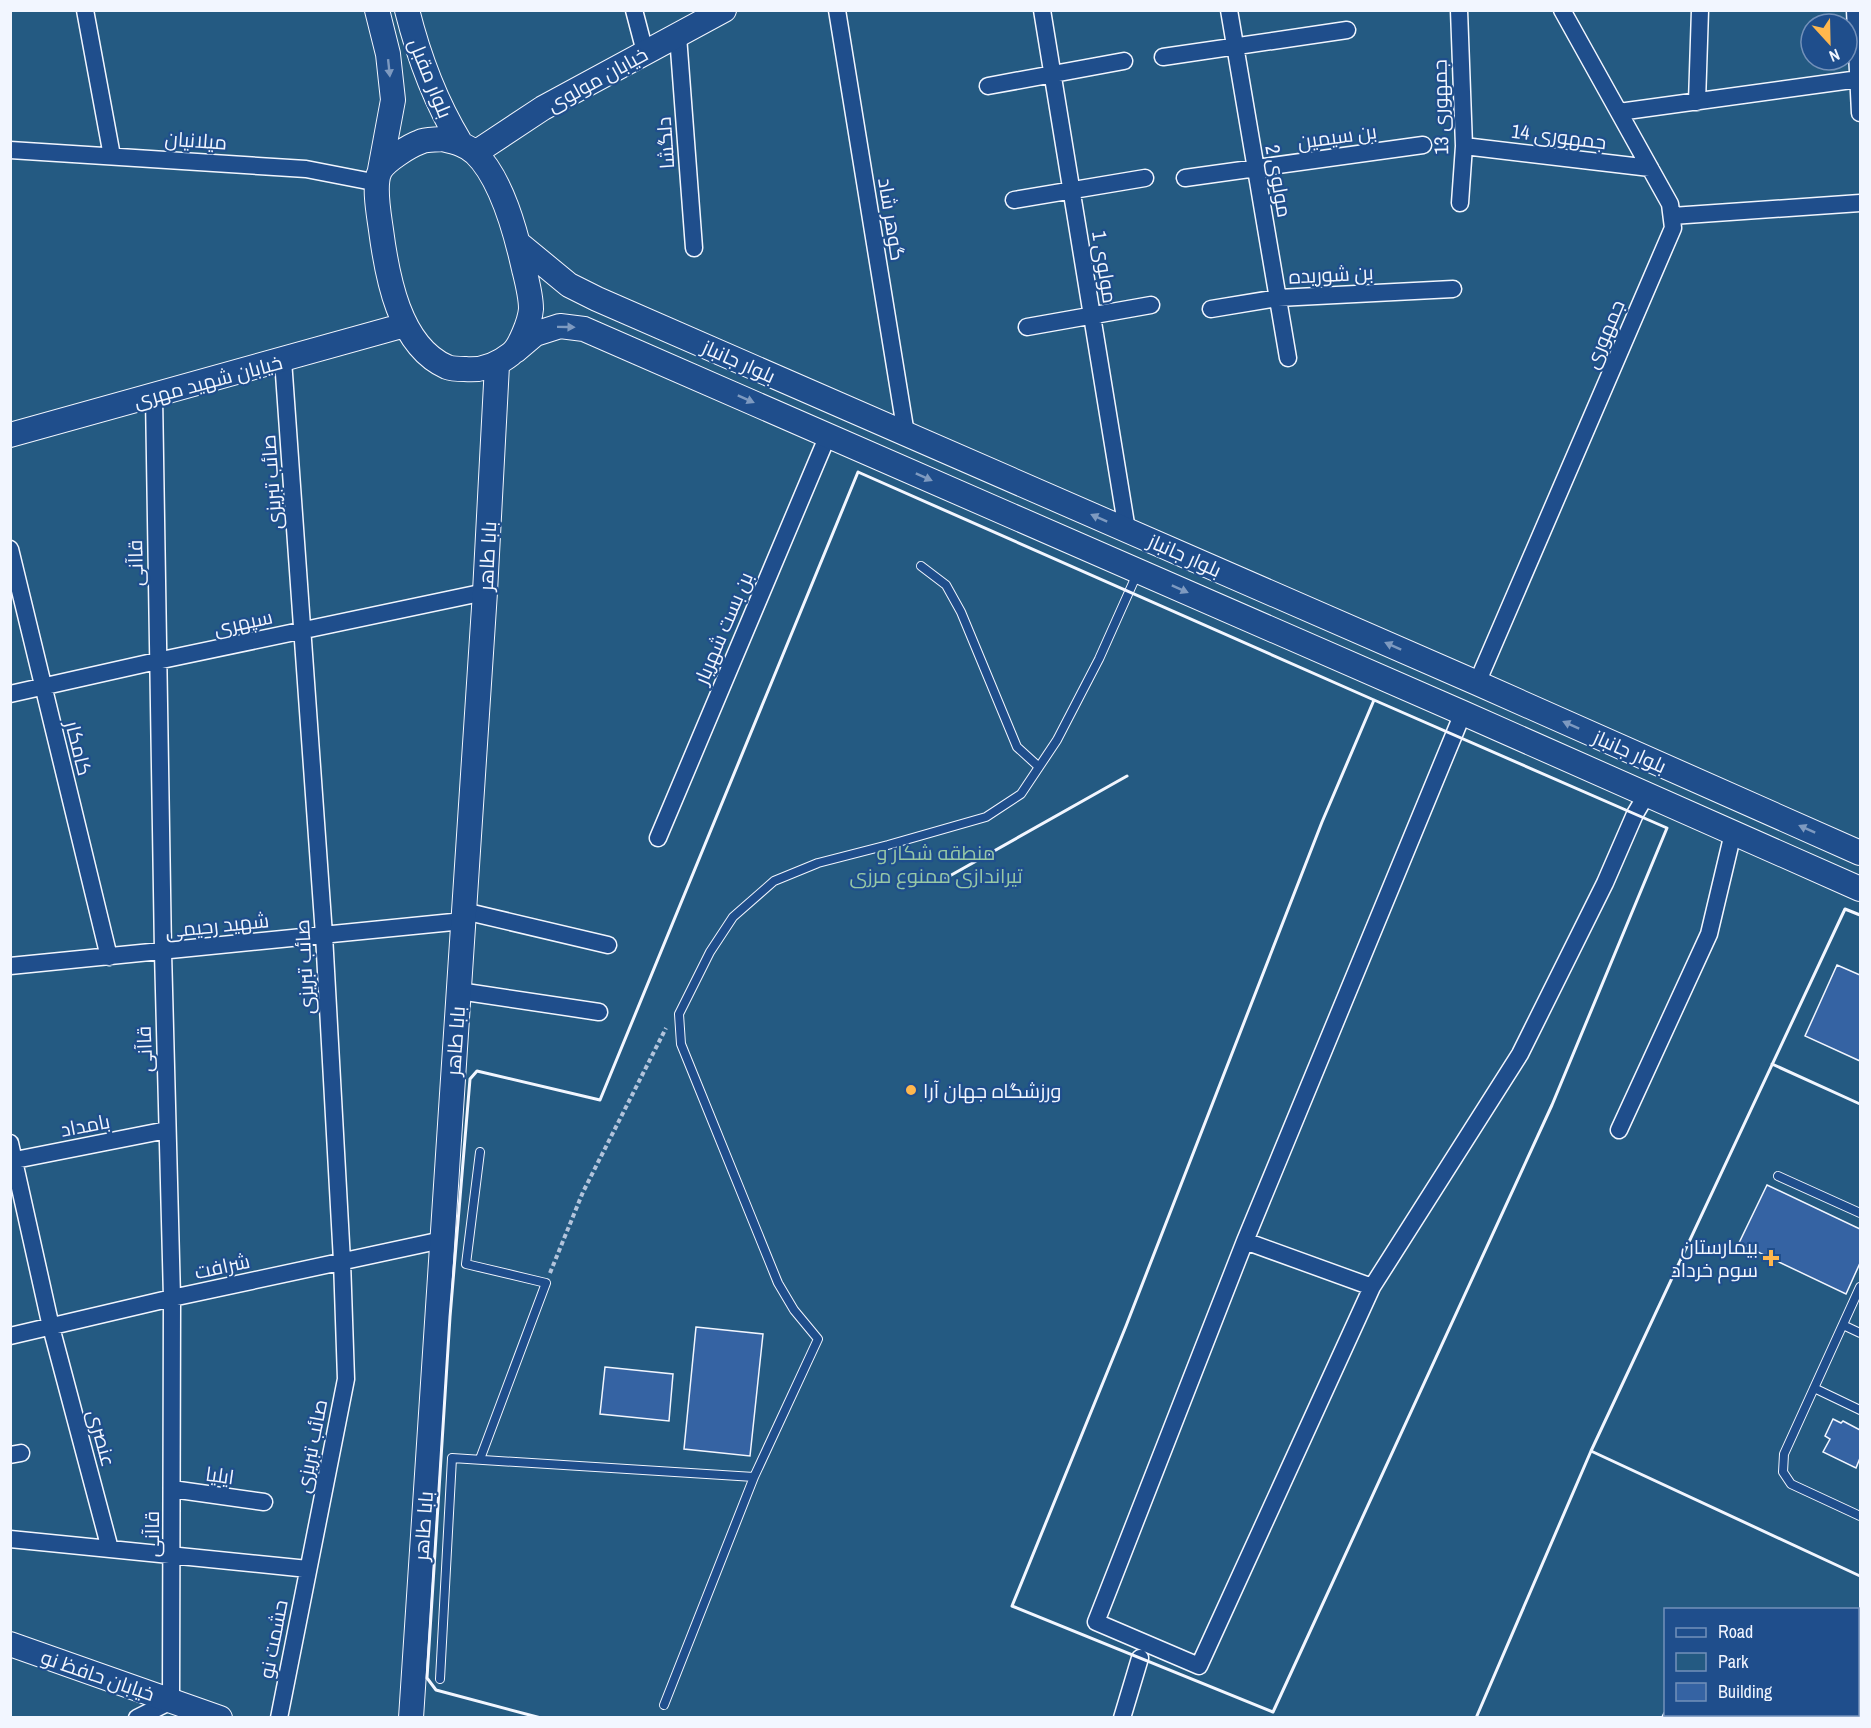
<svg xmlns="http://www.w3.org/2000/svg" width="1871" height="1728" font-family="'Archivo Narrow',Cairo,sans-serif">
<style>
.green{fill:#245a82;stroke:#a8bbd7;stroke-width:1.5;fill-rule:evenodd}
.building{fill:#3563a3;stroke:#f2f6ff;stroke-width:1.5}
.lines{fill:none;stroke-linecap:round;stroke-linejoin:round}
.service-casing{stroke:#f2f6ff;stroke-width:10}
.minor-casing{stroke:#f2f6ff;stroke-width:19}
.secondary-casing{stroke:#f2f6ff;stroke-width:26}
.path{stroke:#b3c4dc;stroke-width:4;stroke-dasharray:4.5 3;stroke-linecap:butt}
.service{stroke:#1f4e8c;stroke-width:8}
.minor{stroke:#1f4e8c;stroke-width:16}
.secondary{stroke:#1f4e8c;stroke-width:24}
.wall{stroke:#f2f6ff;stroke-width:3}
.oneway{fill:#7e9ac0}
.poi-dot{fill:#ffb74d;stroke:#1f4e8c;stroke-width:2}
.labels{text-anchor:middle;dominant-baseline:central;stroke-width:4.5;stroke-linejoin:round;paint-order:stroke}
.street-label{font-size:20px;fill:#f2f6ff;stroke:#1f4e8c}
.park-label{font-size:20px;fill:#97c8a6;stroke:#1f4e8c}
.poi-label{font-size:20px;fill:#f2f6ff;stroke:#1f4e8c;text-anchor:start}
</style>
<rect width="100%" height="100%" fill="#1f4e8c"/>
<!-- green -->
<path class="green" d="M11,11H1860V1717L11,1718ZM1811,24H1847V60H1811ZM1666,1610H1858V1714H1666Z"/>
<!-- building -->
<path class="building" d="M1837,965L1860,975V1061L1805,1036Z
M1767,1185L1860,1229V1263L1846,1294L1739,1243Z
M696,1327L763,1334L750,1456L684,1449Z
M605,1367L673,1374L669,1421L600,1414Z
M1833,1419L1841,1423L1843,1421L1860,1430V1458L1856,1468L1823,1452L1830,1439L1825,1436Z"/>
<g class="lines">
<defs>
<path id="service" d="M921,566L946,585L961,612L1017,747L1039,767
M1778,1176L1860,1213
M1860,1287L1784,1454L1783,1472L1791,1484L1860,1516
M1843,1325L1860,1333
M1814,1388L1860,1410
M480,1459L546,1283L466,1264L480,1152
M440,1679L452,1458L754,1477L818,1339L794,1310L778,1283L681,1044L679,1014L710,952L733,917L774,881L818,863L888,845L986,817L1021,794L1057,740L1099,659L1137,574
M664,1705L754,1477"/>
<path id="minor" d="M85,10L112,156
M634,10L645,52
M837,10L906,434
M1042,10L1127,530
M1229,10L1288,358
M1459,10L1464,146L1460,203
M1855,10L1860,113
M678,36L694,248
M1163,57L1347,30
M988,86L1124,61
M1697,102L1700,10
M1619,112L1859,79
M1464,146L1650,168
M10,150L306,169L378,183
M1185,178L1423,145
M1014,200L1145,178
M1672,216L1860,203
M1211,309L1278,298L1453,289
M1027,327L1151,305
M10,549L109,957
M1477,683L1673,228L1670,204L1562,10
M10,694L157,661L485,592
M658,838L828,435
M464,911L608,945
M10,966L463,921
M459,991L599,1012
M1619,1130L1709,934L1733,833
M10,1143L51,1327L110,1549L308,1569
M10,1161L167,1130
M1245,1241L1372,1287L1199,1666L1096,1622L1245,1241L1463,713
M1372,1287L1520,1054L1605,883L1635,814L1647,794
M10,1336L172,1298L442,1240
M10,1455L21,1453
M172,1489L264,1502
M10,1539L110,1549
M1858,1636L1860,1634
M137,1718L171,1701L172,1298L163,952L154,396
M279,1718L346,1379L342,1261L324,935L283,360
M1122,1718L1140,1658
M1671,1718L1678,1714"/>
<path id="secondary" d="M377,10L388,54L393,100L380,170
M407,10C419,58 435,101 460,142
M442,139C455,142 465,144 475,153C502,179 516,233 524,269C527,281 531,296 531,309C530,321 520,347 511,354C497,365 483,371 465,369C459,369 452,369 447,367C399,346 387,276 381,230C379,215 373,185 380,171C385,161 409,146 420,142C426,139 435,140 442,139Z
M475,153L543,108L724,10
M518,243L569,285L597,299L1477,683L1860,853
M515,351L535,334L560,326L584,329L1463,713L1860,889
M10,435L405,325
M10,1644L220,1718
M411,1718L485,592L497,365"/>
</defs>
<!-- service casing -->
<use href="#service" class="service-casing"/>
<!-- minor casing -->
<use href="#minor" class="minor-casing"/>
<!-- secondary casing -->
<use href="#secondary" class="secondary-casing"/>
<!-- path -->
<path class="path" d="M550,1273L583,1192L666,1028"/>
<!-- service -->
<use href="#service" class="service"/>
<!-- minor -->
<use href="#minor" class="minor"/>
<!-- secondary -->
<use href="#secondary" class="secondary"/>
<!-- wall -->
<path class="wall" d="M1374,700L1667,828L1552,1105L1273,1712L1012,1606L1126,1326L1322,822Z
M946,878L1127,776
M1860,915L1845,909L1591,1451L1860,1576
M1772,1064L1860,1104
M541,1718L436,1690L427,1678L450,1317L470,1079L477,1071L600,1100L858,472L1374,700
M1476,1718L1591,1451"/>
</g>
<!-- one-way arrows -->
<defs><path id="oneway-solid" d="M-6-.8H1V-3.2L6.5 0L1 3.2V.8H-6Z" transform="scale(1.5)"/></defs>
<g class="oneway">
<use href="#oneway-solid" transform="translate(389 68) rotate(84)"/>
<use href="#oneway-solid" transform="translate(566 327) rotate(1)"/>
<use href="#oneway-solid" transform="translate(746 399) rotate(24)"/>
<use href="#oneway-solid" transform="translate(924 477) rotate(24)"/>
<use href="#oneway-solid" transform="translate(1099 518) rotate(-156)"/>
<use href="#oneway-solid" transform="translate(1180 589) rotate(24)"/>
<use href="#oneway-solid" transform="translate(1393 646) rotate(-156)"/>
<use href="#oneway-solid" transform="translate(1571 725) rotate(-156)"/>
<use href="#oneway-solid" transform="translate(1807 829) rotate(-156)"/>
</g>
<!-- markers -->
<g class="poi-dot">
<circle cx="911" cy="1090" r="6"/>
<path d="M1768 1249h6v6h6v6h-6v6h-6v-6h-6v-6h6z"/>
</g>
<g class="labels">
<!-- street labels -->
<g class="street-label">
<text transform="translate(431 78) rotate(68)">بلوار مقبل</text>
<text transform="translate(597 79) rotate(-29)">خیابان مولوی</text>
<text transform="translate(1440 107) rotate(-91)">جمهوری 13</text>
<text transform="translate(1337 136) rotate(-8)">بن سیمین</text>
<text transform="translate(1559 136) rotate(7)">جمهوری 14</text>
<text transform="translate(196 140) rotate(4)">میلانیان</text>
<text transform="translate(665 143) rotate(-94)">دلگشا</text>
<text transform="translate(1279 181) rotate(80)">مولوی 2</text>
<text transform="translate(892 219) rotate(81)">گوهر شاد</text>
<text transform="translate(1105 267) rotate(81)">مولوی 1</text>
<text transform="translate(1331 274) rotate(-3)">بن شوریده</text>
<text transform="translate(1604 334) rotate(-67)">جمهوری</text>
<text transform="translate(739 361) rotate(24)">بلوار جانباز</text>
<text transform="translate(208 381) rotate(-15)">خیابان شهید مهری</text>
<text transform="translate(271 482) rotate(-94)">صائب تبریزی</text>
<text transform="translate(1185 555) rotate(24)">بلوار جانباز</text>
<text transform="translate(487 556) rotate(-87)">بابا طاهر</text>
<text transform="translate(135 563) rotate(-91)">قاآنی</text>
<text transform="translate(243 622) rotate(-12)">سپهری</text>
<text transform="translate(723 628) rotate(-67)">بن بست شهریار</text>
<text transform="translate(79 748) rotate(76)">کامکار</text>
<text transform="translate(1630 751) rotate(24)">بلوار جانباز</text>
<text transform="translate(217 925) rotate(-6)">شهید رحیمی</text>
<text transform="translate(304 967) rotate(-93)">صائب تبریزی</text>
<text transform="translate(455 1041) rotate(-86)">بابا طاهر</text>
<text transform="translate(144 1049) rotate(-92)">قاآنی</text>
<text transform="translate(85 1125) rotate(-11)">بامداد</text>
<text transform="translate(222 1266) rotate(-12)">شرافت</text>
<text transform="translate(102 1438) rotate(75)">عنصری</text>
<text transform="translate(311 1446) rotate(-79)">صائب تبریزی</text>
<text transform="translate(220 1475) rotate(8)">ایلیا</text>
<text transform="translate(423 1526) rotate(-86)">بابا طاهر</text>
<text transform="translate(151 1534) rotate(-90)">قاآنی</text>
<text transform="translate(273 1639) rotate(-79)">حشمت نو</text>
<text transform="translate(98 1675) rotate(19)">خیابان حافظ نو</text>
</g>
<!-- park labels -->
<g class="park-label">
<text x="936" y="852">منطقه شکار و<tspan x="936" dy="23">تیراندازی ممنوع مرزی</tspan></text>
</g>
<!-- poi labels -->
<g class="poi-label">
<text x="923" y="1090">ورزشگاه جهان آرا</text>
<text x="1758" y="1246" text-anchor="end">بیمارستان<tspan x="1758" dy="23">سوم خرداد</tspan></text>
</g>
</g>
<!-- border -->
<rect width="1871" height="1728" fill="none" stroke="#f2f6ff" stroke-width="24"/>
<!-- legend -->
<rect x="1664" y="1608" width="195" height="108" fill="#1f4e8c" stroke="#7391ba" stroke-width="1.5"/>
<rect x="1676" y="1628" width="30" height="9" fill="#1f4e8c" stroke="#7391ba" stroke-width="1.5"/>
<text x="1718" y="1638" font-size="18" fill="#f2f6ff">Road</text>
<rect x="1676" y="1653" width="30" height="18" fill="#245a82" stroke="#7391ba" stroke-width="1.5"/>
<text x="1718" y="1668" font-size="18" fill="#f2f6ff">Park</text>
<rect x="1676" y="1683" width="30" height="18" fill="#3563a3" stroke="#7391ba" stroke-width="1.5"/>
<text x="1718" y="1698" font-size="18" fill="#f2f6ff">Building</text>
<!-- north arrow -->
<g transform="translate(1829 42) rotate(158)"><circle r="28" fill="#1f4e8c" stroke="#7391ba" stroke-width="1.5"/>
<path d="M0-4.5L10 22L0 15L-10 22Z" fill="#ffb74d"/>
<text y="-9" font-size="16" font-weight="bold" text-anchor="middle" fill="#f2f6ff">N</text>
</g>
</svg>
